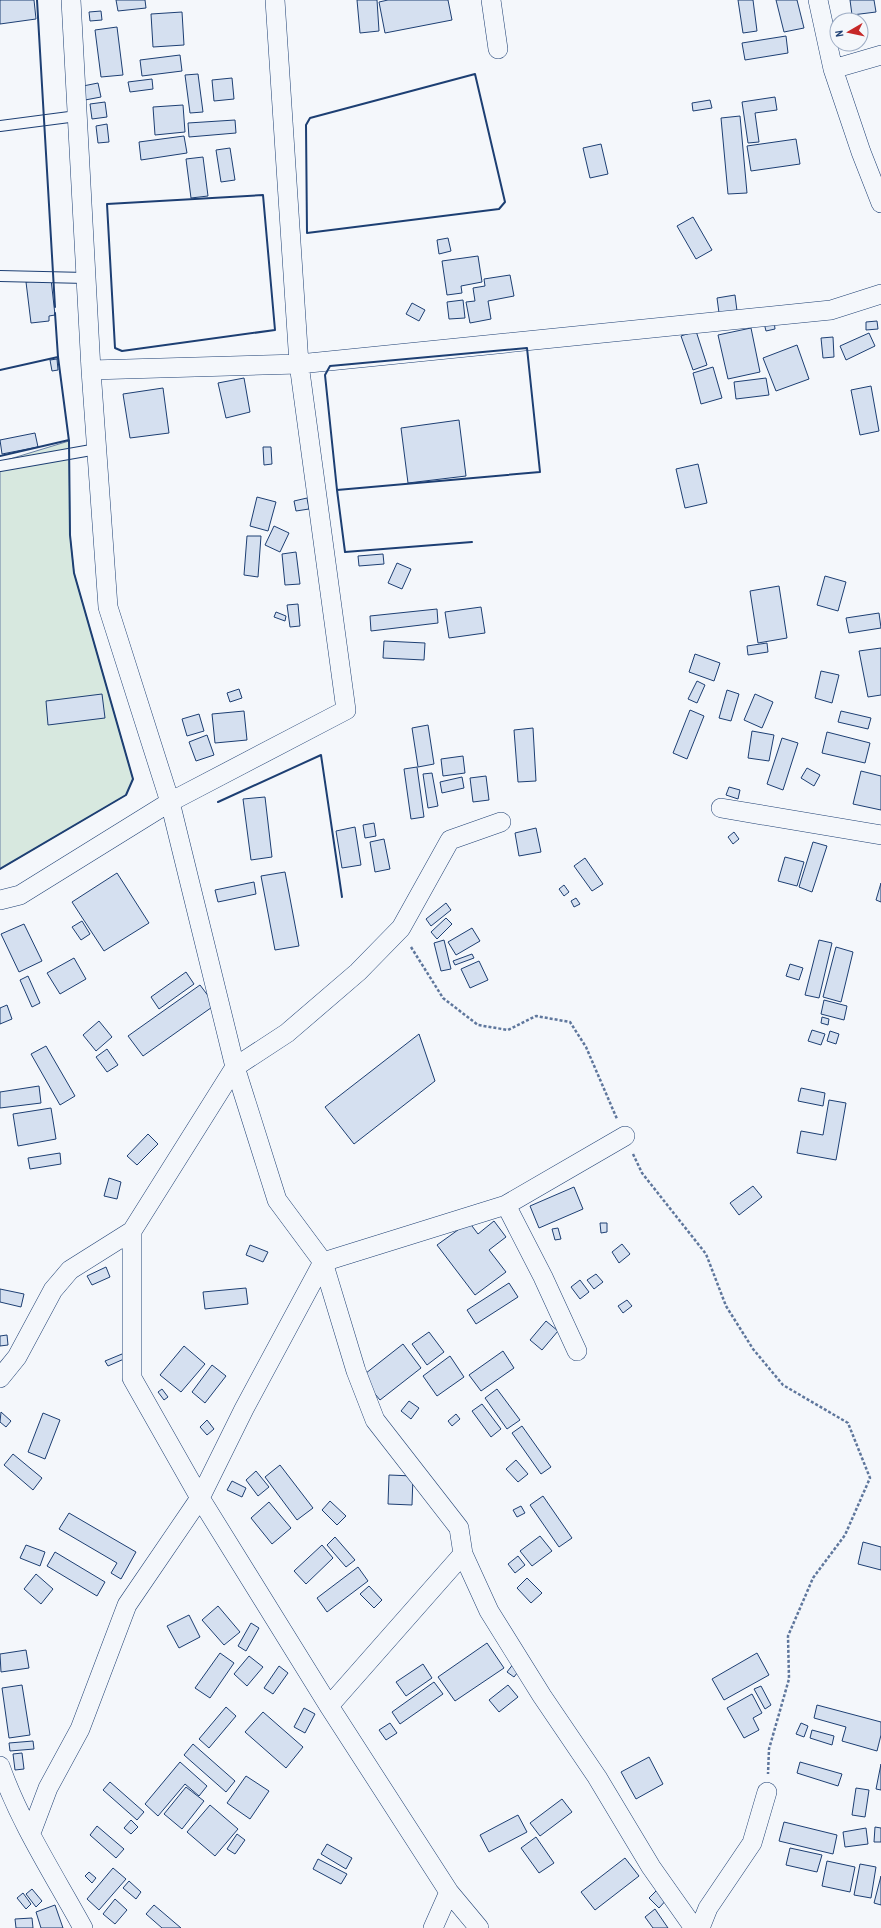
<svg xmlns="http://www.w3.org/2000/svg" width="881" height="1928" font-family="'Archivo Narrow',sans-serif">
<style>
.green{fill:#d7e8df;stroke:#687fa3}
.building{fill:#d5e0f0;stroke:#1d3f73}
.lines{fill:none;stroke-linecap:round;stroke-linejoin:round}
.service-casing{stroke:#1d3f73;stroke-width:12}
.minor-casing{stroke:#1d3f73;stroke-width:20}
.path{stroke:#5e769c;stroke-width:2.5;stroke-dasharray:3 2;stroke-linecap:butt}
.service{stroke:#f4f7fb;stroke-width:10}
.minor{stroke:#f4f7fb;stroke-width:19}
.wall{stroke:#1d3f73;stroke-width:2}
</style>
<rect width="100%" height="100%" fill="#f4f7fb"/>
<!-- green -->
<path class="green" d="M69,441L70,535L74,573L133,779L126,795L0,869V462Z"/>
<!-- building -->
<path class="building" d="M0,0H34L36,19L0,24Z
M116,0H145L146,8L118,11Z
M357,0H377L379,31L360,33Z
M388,0H448L452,20L385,33L379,2Z
M738,0H753L757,31L743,33Z
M776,0H797L804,28L784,32Z
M850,0H874L876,12L852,15Z
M101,11L102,20L90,21L89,12Z
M182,12L184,45L153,47L151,14Z
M117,27L123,75L101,77L95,30Z
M786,36L788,53L745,60L742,43Z
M180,55L182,71L142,76L140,60Z
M198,74L203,112L190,113L185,75Z
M232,78L234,99L214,101L212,80Z
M152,79L153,89L130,92L128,82Z
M98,83L101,97L85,100L83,86Z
M775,97L777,110L755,113L759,142L748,143L742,102Z
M710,100L712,108L693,111L692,103Z
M105,102L107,117L92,119L90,104Z
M183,105L185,132L155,135L153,107Z
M740,116L747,193L728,194L721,118Z
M235,120L236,133L189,137L188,123Z
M107,124L109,142L98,143L96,126Z
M184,136L187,153L141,160L139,142Z
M796,139L800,164L751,171L747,146Z
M601,144L608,174L590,178L583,148Z
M230,148L235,180L221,182L216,150Z
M203,157L208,196L191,198L186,159Z
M693,217L712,250L696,259L677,226Z
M448,238L451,251L439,254L437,240Z
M478,256L482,282L461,286L462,293L447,295L442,261Z
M510,275L514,296L488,301L491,319L470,323L466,302L475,301L473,288L485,286L484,279Z
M51,279L55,315L49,316V321L31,323L26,282Z
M735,295L737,311L719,313L717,298Z
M463,300L465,318L449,319L447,302Z
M412,303L425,310L419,321L406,314Z
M774,321L775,329L766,331L764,323Z
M877,321L878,329L866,330V322Z
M751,328L760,372L728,379L718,335Z
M696,331L707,365L693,370L681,336Z
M869,333L875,346L846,360L840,346Z
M833,337L834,357L823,358L821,338Z
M797,345L809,379L776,391L763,358Z
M57,359L58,370L52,371L50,360Z
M713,367L722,398L701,404L693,373Z
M244,378L250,412L226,418L218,383Z
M766,378L769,395L736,399L734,382Z
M871,386L879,431L860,435L851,390Z
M163,388L169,433L130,438L123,394Z
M459,420L466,476L408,483L401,428Z
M35,433L38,447L2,454L0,440Z
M263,447H271L272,464L264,465Z
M698,464L707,503L685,508L676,469Z
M257,497L276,502L268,531L250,526Z
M307,498L309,509L296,511L294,501Z
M274,526L289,533L280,552L265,545Z
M247,536H261L258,577L244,575Z
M296,552L300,584L285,585L282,554Z
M383,554L384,564L359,566L358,556Z
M397,563L411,569L402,589L388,583Z
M825,576L846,582L838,611L817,605Z
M779,586L787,638L758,643L750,591Z
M298,604L300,626L290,627L287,605Z
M481,607L485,633L449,638L445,612Z
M437,609L438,623L371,631L370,616Z
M276,612L286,616L285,621L274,617Z
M879,613L881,628L849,633L846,618Z
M384,641L425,643L424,660L383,658Z
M767,643L768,652L748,655L747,646Z
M881,648V695L868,697L859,651Z
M695,654L720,663L714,681L689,672Z
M821,671L839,675L832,703L815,698Z
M697,681L705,685L697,703L688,699Z
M239,689L242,698L230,702L227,693Z
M727,690L739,694L731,721L719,718Z
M102,694L105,718L48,725L46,701Z
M755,694L773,702L762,728L744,720Z
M690,710L704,716L687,759L673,753Z
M244,711L247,740L215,743L212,714Z
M841,711L871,718L868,729L838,722Z
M199,714L204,731L187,736L182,719Z
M428,725L434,764L418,767L412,728Z
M533,728L536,781L518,782L514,730Z
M752,731L774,735L769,761L748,758Z
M827,732L870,743L865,763L822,753Z
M207,735L214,755L196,761L189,742Z
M782,738L798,743L783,790L767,784Z
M463,756L465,773L443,776L441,759Z
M417,767L424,817L411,819L404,769Z
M807,768L820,775L814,786L801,778Z
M861,771L881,776V810L853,804Z
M432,773L438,806L428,808L423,774Z
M486,776L489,800L473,802L470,778Z
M462,777L464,788L442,793L440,782Z
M729,787L740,790L738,799L726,795Z
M265,797L272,857L251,860L243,799Z
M374,823L376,836L365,838L363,825Z
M355,827L361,865L342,868L336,831Z
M536,828L541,852L519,856L515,833Z
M734,832L739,839L733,844L728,837Z
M384,839L390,869L375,872L370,842Z
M813,842L827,846L812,892L799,887Z
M785,857L804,862L797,886L778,881Z
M585,858L603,884L592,891L574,866Z
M285,872L299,946L275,950L261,876Z
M117,873L149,923L104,951L72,902Z
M254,882L256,894L218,902L215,890Z
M881,883V902L876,900Z
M564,885L569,892L564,896L559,889Z
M576,898L580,904L574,907L571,901Z
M446,903L451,910L431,926L426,919Z
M446,918L452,924L437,939L431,932Z
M82,921L90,934L81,940L72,927Z
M24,924L42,961L19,972L1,934Z
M472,928L480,941L456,955L448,942Z
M444,940L451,969L441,971L434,943Z
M819,940L832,943L819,998L805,995Z
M836,947L853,952L841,1002L823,997Z
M472,954L474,958L455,965L453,961Z
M74,958L86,979L60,994L47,973Z
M479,961L488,980L470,988L461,969Z
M790,964L803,968L799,980L786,976Z
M186,972L194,984L159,1009L151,997Z
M28,976L40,1003L32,1007L20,980Z
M200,985L215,1005L143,1056L128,1036Z
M824,1000L847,1006L844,1020L821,1014Z
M7,1005L12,1019L0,1024V1008Z
M822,1017L829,1019L828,1025L821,1023Z
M99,1021L112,1037L96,1051L83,1035Z
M812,1030L825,1034L821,1045L808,1041Z
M830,1031L839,1034L836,1044L827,1041Z
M419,1034L435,1081L354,1144L325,1107Z
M46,1046L75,1096L60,1105L31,1054Z
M107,1049L118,1065L107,1072L96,1057Z
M39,1086L41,1103L0,1108V1092Z
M801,1088L825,1093L823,1106L798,1101Z
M829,1100L846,1103L836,1160L797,1153L801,1131L823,1135Z
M51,1108L56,1139L18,1146L13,1114Z
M148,1134L158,1144L137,1165L127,1156Z
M60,1153L61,1164L30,1169L28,1158Z
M109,1178L121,1182L117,1199L104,1196Z
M753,1186L762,1197L739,1215L730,1203Z
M574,1187L583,1209L539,1228L530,1206Z
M494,1221L506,1237L489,1250L506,1272L475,1295L437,1245L469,1222L478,1234Z
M600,1223H607V1232L601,1233Z
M558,1228L561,1239L555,1240L552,1229Z
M622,1244L630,1254L619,1263L612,1252Z
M250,1245L268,1252L263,1262L246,1255Z
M106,1267L110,1277L92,1285L87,1276Z
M596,1274L603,1282L594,1289L587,1280Z
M580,1280L589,1292L580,1299L571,1287Z
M509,1283L518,1297L476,1324L467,1310Z
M246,1288L248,1304L205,1309L203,1292Z
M0,1289L24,1294L21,1307L0,1302Z
M627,1300L632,1306L623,1313L618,1306Z
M546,1321L558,1331L542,1350L530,1340Z
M429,1332L444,1352L427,1365L412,1344Z
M7,1335L8,1345L0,1346V1336Z
M403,1344L421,1368L380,1400L361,1377Z
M184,1346L205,1364L181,1392L160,1375Z
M503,1351L514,1368L481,1391L469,1375Z
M122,1354L124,1359L108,1366L105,1361Z
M450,1356L464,1377L437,1396L423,1376Z
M212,1365L226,1376L205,1403L192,1392Z
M162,1389L168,1397L164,1400L158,1392Z
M497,1389L520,1420L507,1429L485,1398Z
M409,1401L419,1408L411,1419L401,1411Z
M482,1404L501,1429L491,1437L472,1411Z
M1,1412L11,1421L6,1427L0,1422Z
M43,1413L60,1420L45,1459L28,1452Z
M456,1414L460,1419L452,1426L448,1421Z
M207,1420L214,1429L207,1435L200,1427Z
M522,1426L551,1467L541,1474L512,1433Z
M13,1454L42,1478L33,1490L4,1465Z
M516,1460L528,1474L518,1482L506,1469Z
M280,1465L313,1508L297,1520L265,1477Z
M256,1471L269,1487L258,1496L246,1480Z
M389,1475L413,1476L412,1505L388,1504Z
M232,1481L246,1488L242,1497L227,1490Z
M543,1496L572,1538L559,1547L530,1505Z
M330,1501L346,1516L337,1525L322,1510Z
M269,1502L291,1528L272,1544L251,1518Z
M521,1506L525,1513L517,1517L513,1510Z
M69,1513L136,1552L121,1579L111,1573L117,1563L59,1529Z
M540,1536L552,1551L532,1566L520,1551Z
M335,1537L355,1560L346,1567L327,1545Z
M863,1542L881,1547V1570L858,1564Z
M26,1545L45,1552L40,1566L20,1558Z
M322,1545L333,1558L306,1584L294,1571Z
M55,1552L105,1582L97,1596L47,1566Z
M518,1556L525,1565L515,1573L508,1564Z
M358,1567L368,1581L327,1612L317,1598Z
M36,1574L53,1589L41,1604L24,1589Z
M527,1578L542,1593L531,1603L517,1588Z
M369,1586L382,1600L374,1608L360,1594Z
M218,1606L240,1632L224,1645L202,1620Z
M189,1615L200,1637L179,1648L167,1626Z
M251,1623L259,1628L246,1651L238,1646Z
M487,1643L504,1668L455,1701L438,1677Z
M26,1650L29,1668L1,1672L0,1654Z
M220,1653L234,1663L210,1698L195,1688Z
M757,1653L769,1675L724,1700L712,1679Z
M249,1656L263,1667L247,1686L234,1674Z
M514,1663L521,1668L514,1677L507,1672Z
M423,1664L432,1678L406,1696L396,1682Z
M279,1666L288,1673L273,1694L264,1688Z
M434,1682L443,1694L400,1724L392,1712Z
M22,1685L30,1735L9,1738L2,1688Z
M508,1685L518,1697L499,1712L489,1700Z
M761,1686L771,1705L765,1709L754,1689Z
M752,1694L762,1713L753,1718L759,1730L744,1738L727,1708Z
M817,1705L881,1722V1735L877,1751L842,1741L846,1727L814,1718Z
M226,1707L236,1716L209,1748L199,1739Z
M304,1708L315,1714L305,1733L294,1727Z
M263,1712L303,1747L286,1768L245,1732Z
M390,1723L397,1733L386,1740L379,1730Z
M801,1723L808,1726L804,1737L796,1734Z
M812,1730L834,1736L832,1745L810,1738Z
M33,1741L34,1749L10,1751L9,1743Z
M193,1744L235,1781L226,1792L184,1755Z
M22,1753L24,1769L15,1770L13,1754Z
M649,1757L663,1784L636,1799L621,1772Z
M180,1762L207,1786L199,1796L185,1784L158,1816L145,1804Z
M800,1762L842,1774L838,1786L797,1773Z
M881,1764V1790L876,1789Z
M246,1776L269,1791L250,1819L227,1803Z
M110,1782L144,1812L137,1820L103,1790Z
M186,1787L204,1801L182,1829L164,1814Z
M856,1788L869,1790L865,1817L852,1815Z
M562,1799L572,1812L540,1836L530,1823Z
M210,1805L238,1829L215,1856L187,1832Z
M518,1815L527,1832L489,1852L480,1835Z
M131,1820L138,1827L131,1834L124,1828Z
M784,1822L837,1835L833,1854L779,1841Z
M97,1826L124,1849L116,1858L90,1835Z
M875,1827L881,1828V1842H874Z
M866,1828L868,1844L845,1847L843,1832Z
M237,1834L245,1840L235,1854L227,1849Z
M536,1837L554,1863L539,1873L521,1848Z
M327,1844L352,1858L346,1869L321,1854Z
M790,1848L822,1855L817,1872L786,1865Z
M625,1858L639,1876L595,1910L581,1892Z
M318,1859L347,1874L341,1884L313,1869Z
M827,1861L855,1867L850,1892L822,1886Z
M860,1864L876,1867L871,1898L854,1895Z
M113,1868L126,1879L99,1910L87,1899Z
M89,1872L96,1878L92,1883L85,1876Z
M881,1876V1905L874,1903Z
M129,1881L141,1892L136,1899L123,1888Z
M659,1888L668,1898L659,1908L649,1898Z
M32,1889L42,1901L36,1907L26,1894Z
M23,1893L31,1904L26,1909L17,1898Z
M115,1899L127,1910L115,1924L103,1914Z
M55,1905L63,1928H41L36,1912Z
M154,1905L181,1928H162L146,1914Z
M655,1909L668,1928H653L645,1917Z
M32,1918L33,1928H16L15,1919Z"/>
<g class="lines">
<defs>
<path id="service" d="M0,126L77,116
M0,276L86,278
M0,466L97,449"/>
<path id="minor" d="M71,0L91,370L108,607L170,802L235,1067L277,1200L323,1262L356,1371L375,1420L459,1528L463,1554L489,1611L542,1696L597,1777L651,1867L694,1928
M491,0L498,49
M818,0L833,69L861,152L881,203
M833,69L881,55
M91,370L299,364L275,0
M721,808L881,835
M0,900L20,895L170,802L346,710L299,364L831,310L881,294
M506,1205L543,1277L577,1351
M0,1378L17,1357L53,1290L70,1270L132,1231
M329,1706L463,1554
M0,1766C20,1823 54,1875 83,1928
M31,1833L48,1788L80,1729L127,1605L200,1498L244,1409L323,1262L506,1205L625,1136
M433,1928L449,1892
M479,1928L449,1892L329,1706L200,1498L132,1378V1231L235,1067L287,1033L358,972L401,928L450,840L501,822
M700,1928L708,1908L752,1843L767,1792"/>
</defs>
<!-- service casing -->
<use href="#service" class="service-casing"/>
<!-- minor casing -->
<use href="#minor" class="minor-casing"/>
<!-- path -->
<path class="path" d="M411,947L443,998L478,1025L508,1030L536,1016L570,1022L586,1047L617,1119
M633,1154L642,1173L706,1254L726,1306L753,1349L783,1385L848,1423L870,1478L845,1535L813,1578L788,1636L789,1679L769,1749L768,1774"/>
<!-- service -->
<use href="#service" class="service"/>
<!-- minor -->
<use href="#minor" class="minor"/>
<!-- wall -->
<path class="wall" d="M37,0L55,307
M475,74L505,202L499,209L307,233L306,125L310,118Z
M263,195L275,330L122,351L115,348L107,204Z
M527,348L540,472L337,490L325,375L330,366Z
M0,370L58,357V359
M0,456L69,440
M337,490L345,552L472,542
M218,802L321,755L342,897
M0,869L126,795L133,779L74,573L70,535L69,441L58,357L55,313"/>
</g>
<!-- north arrow -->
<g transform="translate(849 32) rotate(261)"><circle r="19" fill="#f4f7fb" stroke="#9eadc5"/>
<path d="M0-3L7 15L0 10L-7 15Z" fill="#c62828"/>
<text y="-6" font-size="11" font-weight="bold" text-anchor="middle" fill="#1d3f73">N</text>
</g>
</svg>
